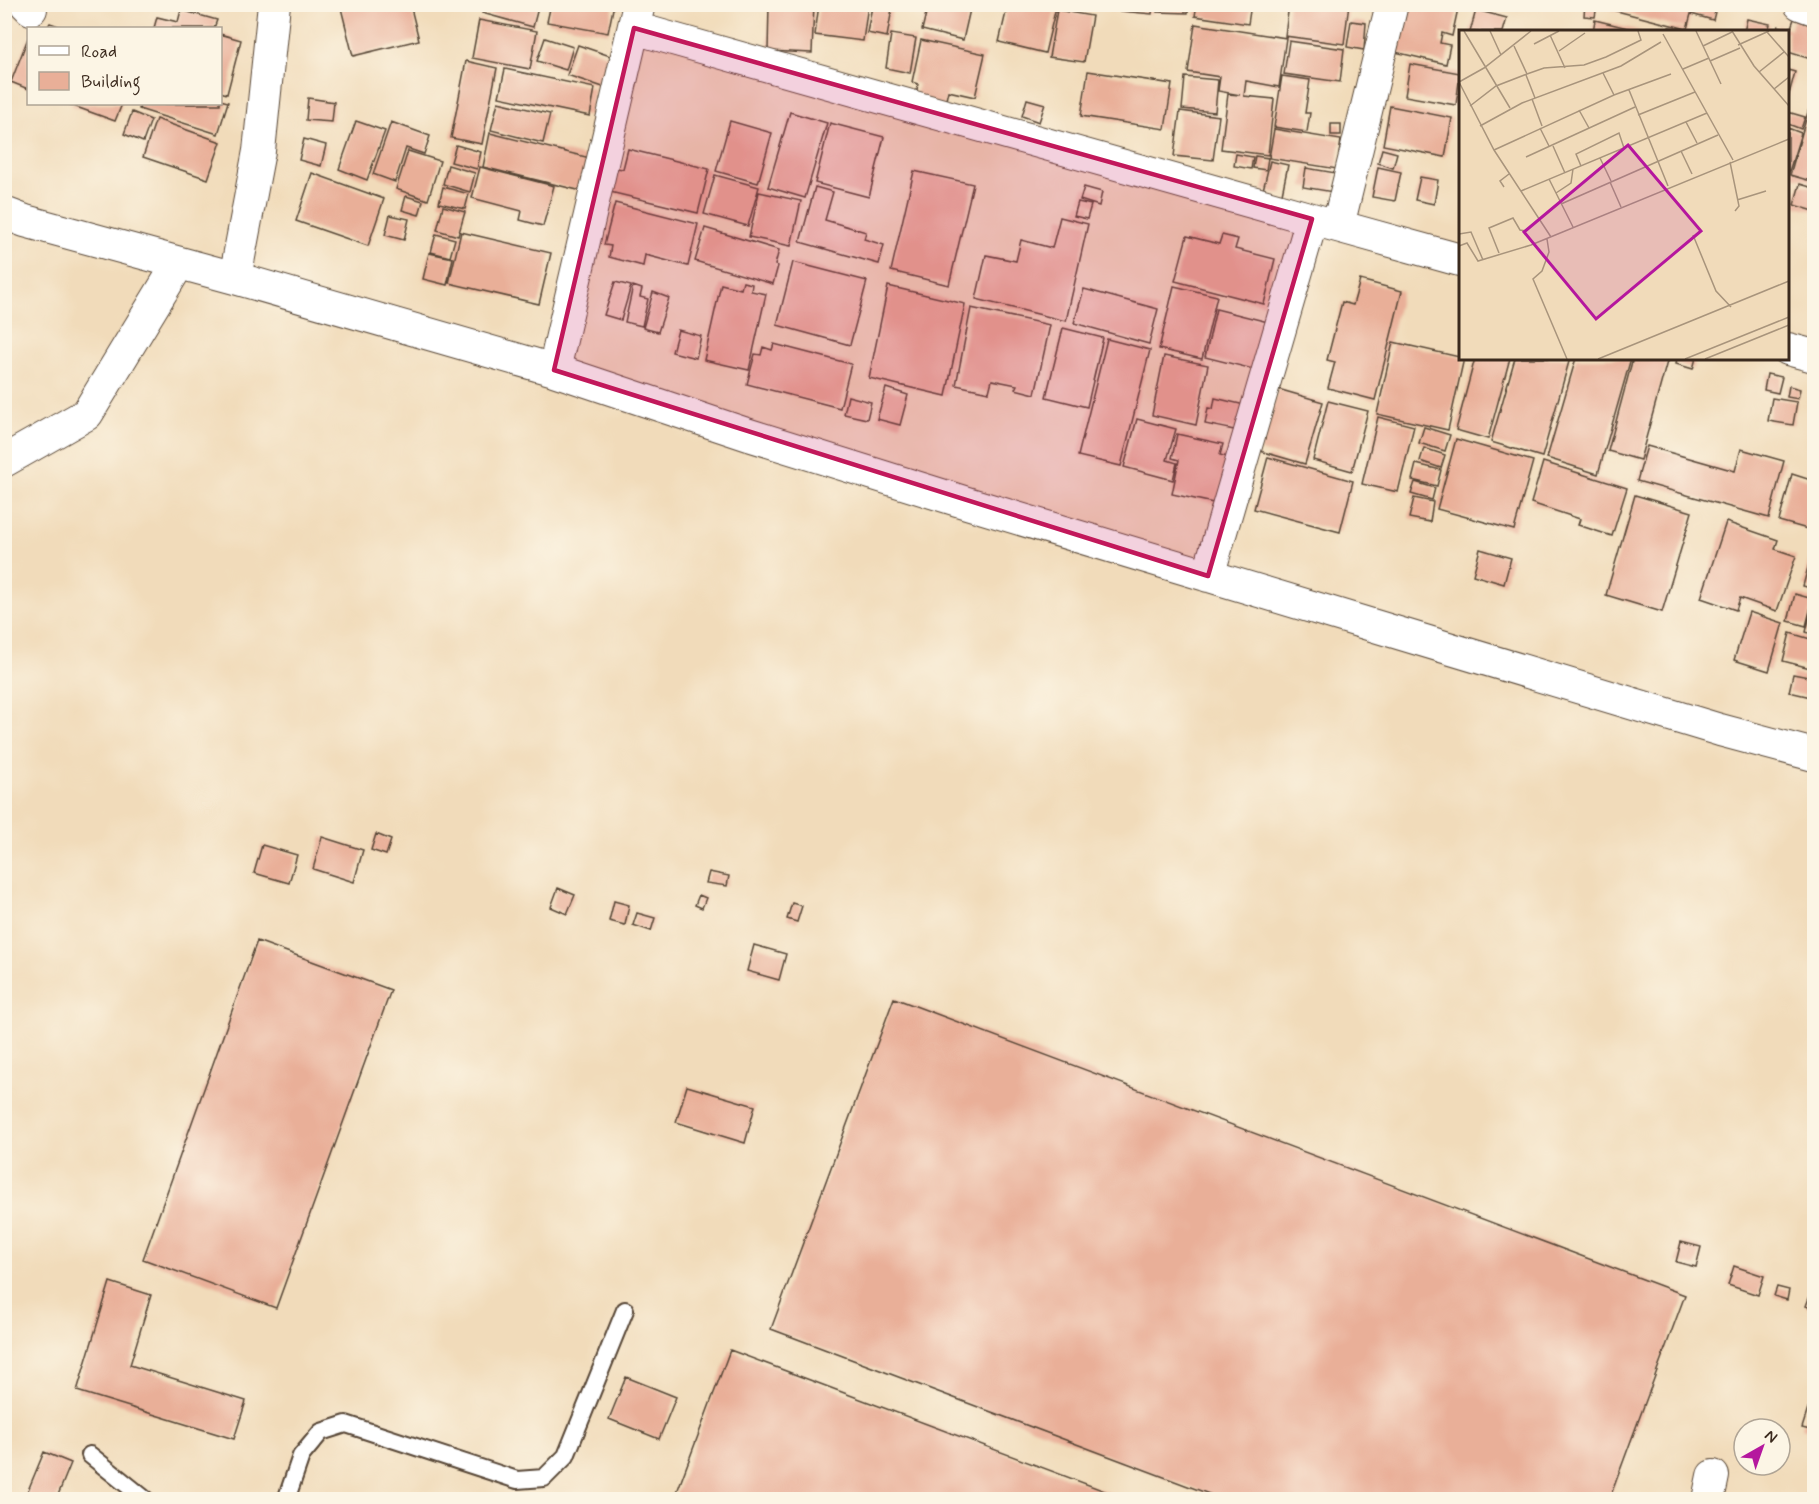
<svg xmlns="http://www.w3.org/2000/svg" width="1819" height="1504" font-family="Mynerve,sans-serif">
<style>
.building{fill:#e9af98}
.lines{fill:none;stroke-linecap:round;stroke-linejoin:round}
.lane-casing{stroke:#564535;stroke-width:20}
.street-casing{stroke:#564535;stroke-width:34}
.lane{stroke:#fff;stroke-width:16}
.street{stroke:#fff;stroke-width:32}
.marked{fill:#c2185b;fill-opacity:0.2;stroke:#c2185b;stroke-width:4.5;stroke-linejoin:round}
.inset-road{fill:none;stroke:#a8947c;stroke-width:1.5}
.view{fill:#b5179e;fill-opacity:0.15;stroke:#b5179e;stroke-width:3}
.inset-edge{fill:none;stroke:#3b2a1e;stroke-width:3}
</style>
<rect width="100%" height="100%" fill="#fcf5e5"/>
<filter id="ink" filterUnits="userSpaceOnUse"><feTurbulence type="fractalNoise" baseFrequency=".0167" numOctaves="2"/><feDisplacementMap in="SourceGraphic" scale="12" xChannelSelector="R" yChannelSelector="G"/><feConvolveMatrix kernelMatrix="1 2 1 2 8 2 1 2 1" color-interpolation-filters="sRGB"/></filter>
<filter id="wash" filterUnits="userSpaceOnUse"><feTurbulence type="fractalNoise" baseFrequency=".008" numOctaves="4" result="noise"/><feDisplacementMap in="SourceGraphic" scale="24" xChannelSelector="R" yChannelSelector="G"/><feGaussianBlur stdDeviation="1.35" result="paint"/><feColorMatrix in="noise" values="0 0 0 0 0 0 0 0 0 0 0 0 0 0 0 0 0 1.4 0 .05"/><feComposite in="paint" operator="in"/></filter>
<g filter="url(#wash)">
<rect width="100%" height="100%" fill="#f1dbba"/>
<g id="blocks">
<!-- building -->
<path class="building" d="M4,4H14L5,44H4Z
M340,4H410L419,40L353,56Z
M485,4H539L533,27L482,13Z
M551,4H614L608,33L547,22Z
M769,4H814L812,53L768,51Z
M819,4H868L863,41L815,35Z
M1008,4H1044L1056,7L1045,53L999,42Z
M1157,4H1189L1188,13L1157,12Z
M1197,4H1251L1248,24L1195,16Z
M1289,4H1349L1344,44L1285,36Z
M1406,4H1459L1452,36L1442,33L1440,43L1450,45L1446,64L1395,52Z
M1585,4L1597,5L1595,17L1584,16Z
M1602,4H1717L1713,20L1691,14L1687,29L1601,7Z
M928,5H971L963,40L922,30Z
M1111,5H1153L1152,14L1110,10Z
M872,6L892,9L887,37L867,33Z
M181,10L217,20L214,28H154L157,17L178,22Z
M1057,10L1092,16L1084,62L1049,57Z
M1476,10L1507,18L1503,32H1470Z
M1747,19L1770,24L1768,32H1744Z
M1794,19L1814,26V60L1788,52V32H1776L1778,26L1790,30Z
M479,20L537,31L530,69L472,58Z
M1595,20L1640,31V32H1593Z
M1351,21L1366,23L1364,50L1347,47Z
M50,23L64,28H47Z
M1195,24L1286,38L1279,87L1246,81L1244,96L1274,99L1268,155L1221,149L1228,94L1240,95L1218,91L1220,77L1188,72Z
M1669,27L1687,30V32H1668Z
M220,34L241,40L227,94L220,92Z
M891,34L916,38L910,73L886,68Z
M28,38V89L11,82Z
M545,38L573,47L566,70L537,61Z
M921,40L985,54L975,97L948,91L944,108L915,101L918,84L912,82Z
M1289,41L1344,49L1340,82L1284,74Z
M578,45L616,58L606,88L567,75Z
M466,61L497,68L482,144L451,138Z
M1410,64L1460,73L1456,105L1405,96Z
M505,69L595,88L590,116L499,97Z
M1788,70L1795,72L1788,98Z
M1088,71L1172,84L1165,129L1081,116Z
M1282,76L1310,80L1305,113H1310L1307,132L1274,127Z
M1185,77L1218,80L1215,112L1182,109Z
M308,98L334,102L332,122L306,120Z
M1027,99L1045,104L1039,122L1022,116Z
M220,100L228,102L218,134L139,109L140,104H220Z
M498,102L550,114L543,143L491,130Z
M68,104H122L115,121Z
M1810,105L1814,107V182L1790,175Z
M1390,106L1452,118L1445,157L1383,145Z
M1180,111L1219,116L1213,160L1174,156Z
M132,112L151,120L143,142L124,134Z
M790,112L827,123L805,198L768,187Z
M1788,112L1805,117L1801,129L1788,124Z
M156,119L221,142L208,179L143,157Z
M356,121L385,131L367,180L339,169Z
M730,121L772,133L758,183L716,171Z
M391,122L430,136L424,154L406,148L395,182L373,174Z
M830,123L884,137L869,197L815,183Z
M1331,124H1341V135H1331Z
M1788,128L1801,133L1788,175Z
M1274,129L1341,140L1337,169L1269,158Z
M490,133L590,158L582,191L483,167Z
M304,139L326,145L321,166L299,160Z
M456,145L481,152L477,169L451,162Z
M628,149L709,169L698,213L610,192L616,168L623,169Z
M1382,149L1397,153L1393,168L1378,163Z
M408,151L440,161L428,200L396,189Z
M1236,154L1253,157L1251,169L1234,166Z
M1255,156L1268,158L1266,170L1253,168Z
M1270,161L1288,165L1282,194L1263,190Z
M448,165L475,173L470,192L443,184Z
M480,167L554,186L543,226L520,220L522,211L472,198Z
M1378,167L1401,172L1395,201L1372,197Z
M1306,168L1336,173L1333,192L1303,187Z
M914,171L973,184L949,285L891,271Z
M312,173L384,199L368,246L296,221Z
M715,175L759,187L748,226L704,214Z
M1420,177L1438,180L1434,204L1415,200Z
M1800,184L1814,188V211L1794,205Z
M443,187L469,194L465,209L439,203Z
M815,187L833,192L825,220L866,232L864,239L884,245L879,264L800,242Z
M1084,187L1102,192L1099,206L1080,200Z
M759,192L801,201L791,246L749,237Z
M406,196L423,201L419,215L402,210Z
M1078,202L1091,205L1087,219L1074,216Z
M615,203L698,224L688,266L645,255L643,266L609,257L611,246L604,245Z
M443,206L465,212L458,236L437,230Z
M390,215L409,219L404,240L385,235Z
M1060,217L1088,224L1066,321L976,299L986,255L1016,261L1021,240L1052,248Z
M705,228L779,250L775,265L778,266L773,284L695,261Z
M461,232L551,253L539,304L449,283Z
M436,234L455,239L450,257L431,252Z
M1222,235L1238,239L1235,249L1275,259L1264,304L1175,281L1187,236L1219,244Z
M429,253L453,258L447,285L423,279Z
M793,262L867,281L850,345L777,325Z
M1360,280L1402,291L1375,400L1328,388L1335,362L1327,360L1342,302L1353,305Z
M615,282L631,286L621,320L604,315Z
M743,282L752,284L751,291L766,294L749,370L704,360L721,284L741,289Z
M633,286L642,289L640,297L648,299L642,326L625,322Z
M888,286L965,304L946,396L869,378Z
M1174,286L1217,296L1202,359L1159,349Z
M1084,289L1158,309L1149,344L1074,323Z
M653,292L669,298L658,332L643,328Z
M971,308L1050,325L1035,394L1015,389L1017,385L992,380L989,392L956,385Z
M1216,309L1276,324L1253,369L1205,357Z
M1063,328L1103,338L1087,407L1046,397Z
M678,330L701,336L696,358L672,352Z
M1107,339L1150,350L1121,466L1078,456Z
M1393,342L1464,358L1448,430L1377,414Z
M774,344L851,364L840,408L747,384L755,354L761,355L763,347L772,350Z
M1164,356L1208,365L1196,425L1152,415Z
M1475,358H1510L1488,439L1456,430Z
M1515,358H1570L1542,457L1491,442Z
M1576,358H1631L1598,474L1547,458Z
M1633,358H1668L1640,460L1608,451Z
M1677,358H1696L1693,369L1676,364Z
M1767,374L1782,377L1778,393L1764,390Z
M1789,386L1800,389L1798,399L1787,397Z
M886,388L908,395L900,425L877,419Z
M1278,389L1323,402L1305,464L1260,451Z
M848,396L871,402L867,419L844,414Z
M1215,398L1249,406L1244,432L1205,424L1208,408L1213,409Z
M1772,398L1797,402L1793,425L1768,421Z
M1328,401L1368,411L1352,471L1313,460Z
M1378,417L1414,426L1398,492L1362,484Z
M1137,419L1176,429L1167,460L1177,463L1173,480L1124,467Z
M1424,427L1450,435L1445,451L1419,443Z
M1177,434L1223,444L1220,455L1228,457L1218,504L1172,494L1179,460L1172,458Z
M1456,439L1533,461L1514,530L1437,509Z
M1647,446L1735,471L1741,449L1784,461L1769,518L1637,481Z
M1424,448L1445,455L1441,468L1420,461Z
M1268,457L1353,481L1340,532L1254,509Z
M1543,462L1627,488L1612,536L1578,525L1580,519L1531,503Z
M1416,464L1441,470L1437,486L1412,480Z
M1792,474L1814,481V517L1811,530L1779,521Z
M1415,482L1435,488L1432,500L1411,494Z
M1635,495L1692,512L1662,612L1606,595Z
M1414,498L1433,502L1430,522L1409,518Z
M1726,522L1778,540L1775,549L1796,556L1777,611L1740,598L1736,610L1701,598Z
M1814,545V589L1803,586Z
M1480,549L1511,558L1504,584L1473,575Z
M1795,594L1813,599L1806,626L1788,621Z
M1812,607H1814V635L1806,632Z
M1749,612L1783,623L1769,671L1734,660Z
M1790,633L1814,640V669L1783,661Z
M1793,674L1814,678L1811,697L1789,692Z
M376,834L391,840L386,855L371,850Z
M322,837L363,850L354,882L313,869Z
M262,845L297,855L289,883L254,873Z
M709,872L729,876L727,886L706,883Z
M558,888L575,895L567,914L551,907Z
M699,895L706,898L702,908L695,905Z
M614,901L629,905L625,925L609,921Z
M792,903L802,906L797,922L787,919Z
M637,913L655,918L651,931L633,925Z
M257,941L391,990L276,1308L143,1259Z
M754,945L786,954L779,980L747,971Z
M894,998L1685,1295L1609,1500H1225L771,1329Z
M687,1086L755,1106L745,1143L676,1122Z
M1681,1242L1701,1247L1696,1267L1676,1262Z
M1734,1266L1764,1276L1758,1295L1728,1285Z
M110,1282L151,1295L130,1365L246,1401L234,1439L77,1391Z
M1814,1285V1309L1806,1306Z
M1777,1287L1789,1290L1787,1300L1774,1296Z
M730,1350L1126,1499V1500H674Z
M626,1377L676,1397L659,1439L609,1419Z
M1808,1409L1814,1411V1431L1802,1428Z
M44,1452L71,1463L56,1500H24Z"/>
</g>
</g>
<g filter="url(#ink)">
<use href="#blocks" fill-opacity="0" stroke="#564535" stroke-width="1.5"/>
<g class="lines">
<defs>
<path id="lane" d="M90,1455L146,1500
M286,1500L301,1456L321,1432L346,1424L517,1480L544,1478L566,1456L625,1310"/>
<path id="street" d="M26,4L31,9
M1800,4L1814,9
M634,28L1312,219L1460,260
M4,213L25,221L235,278L554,370L749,435L967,503L1720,730L1814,755
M1338,226L1392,4
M235,278L259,151L274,4
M1788,349L1814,356
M554,370L639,4
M4,461L87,414L179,263
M1208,576L1312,219
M1708,1500L1713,1476"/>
</defs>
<!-- lane casing -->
<use href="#lane" class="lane-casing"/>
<!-- street casing -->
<use href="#street" class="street-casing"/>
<!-- lane -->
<use href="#lane" class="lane"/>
<!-- street -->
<use href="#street" class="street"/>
</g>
</g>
<!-- marked area -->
<path class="marked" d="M634,28L1312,219L1208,576L554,370Z"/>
<!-- overview -->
<g transform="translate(1459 30)">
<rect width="330" height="330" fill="#f1dbba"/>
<path class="inset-road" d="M5,1L51,78M31,1L42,25M237,1L262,54M273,1L295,36L330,76M308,2L330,27M204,4L274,130M91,5L106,38M75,14L100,1M279,15L310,1M55,16L68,44M244,16L273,2M100,21L126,3M251,31L281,18M224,39L250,28M300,42L325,22M144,43L155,65M67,45L76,68M0,52L35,120L92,207M0,52L25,38L72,1M315,59L330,47M170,60L209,156M73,69L83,96M11,76L37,56L68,44L85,38L125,35L147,27L182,10L179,1M120,80L130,98M179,85L236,62M227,92L238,113M21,96L63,73L162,36L202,12M81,98L90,116M94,116L106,143M35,120L155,65L212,44M222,121L233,144M67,127L176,77M141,128L152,151M271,132L280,176L276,181M122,136L117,124L160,103L165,118M90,149L114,197M151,152L162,177M45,157L41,151L50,144M62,161L248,83M97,163L112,153L114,139M278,170L307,161M102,174L259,105M0,204L12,202L24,230M234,205L257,261L272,277M88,209L90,222L83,241L74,249L108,329M0,216L8,213L19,231L72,215L330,109M40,223L30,198L54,188L61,200L67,201M139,329L330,251M226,329L330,287M246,329L330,295"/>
<path class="view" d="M169,115L242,201L137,289L65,202Z"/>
<rect width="330" height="330" class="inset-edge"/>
</g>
<!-- margin -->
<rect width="1819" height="1504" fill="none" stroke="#fcf5e5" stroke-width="24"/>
<!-- legend -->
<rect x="27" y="27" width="195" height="78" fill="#fcf5e5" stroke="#afa495" stroke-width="1.5"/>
<rect x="39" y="46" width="30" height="9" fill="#ffffff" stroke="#afa495" stroke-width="1.5"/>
<text x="81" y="57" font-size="18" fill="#3b2a1e">Road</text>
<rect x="39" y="72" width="30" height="18" fill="#e9af98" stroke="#afa495" stroke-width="1.5"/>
<text x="81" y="87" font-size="18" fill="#3b2a1e">Building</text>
<!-- north arrow -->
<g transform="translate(1762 1447) rotate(40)"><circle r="28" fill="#fcf5e5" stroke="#afa495" stroke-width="1.5"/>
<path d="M0-4.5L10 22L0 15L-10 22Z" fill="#b5179e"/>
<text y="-9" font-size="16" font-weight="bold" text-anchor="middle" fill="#3b2a1e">N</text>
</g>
</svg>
